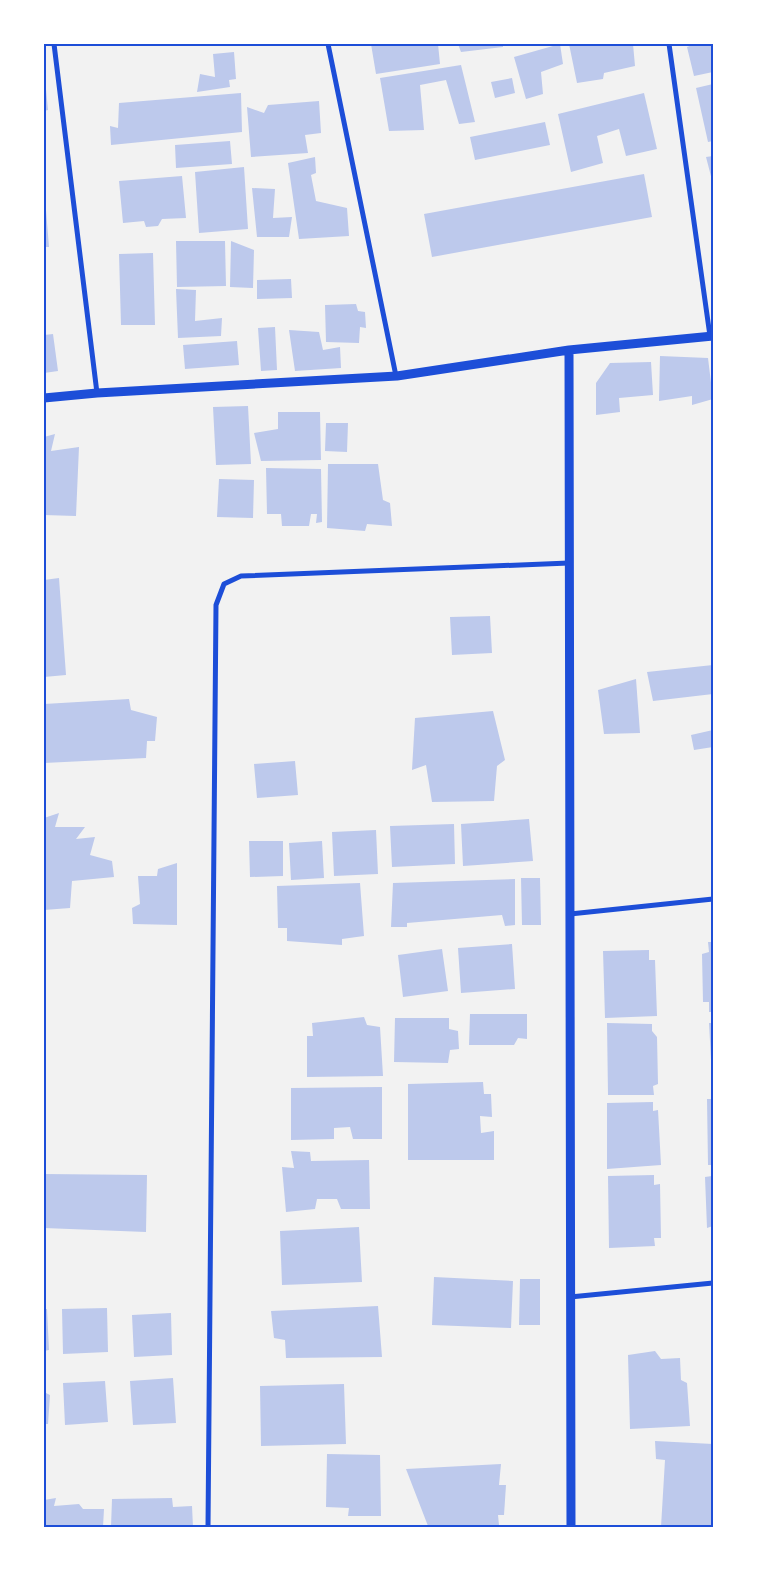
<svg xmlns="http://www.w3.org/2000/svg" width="757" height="1571" font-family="Helvetica,sans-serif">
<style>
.building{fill:#bdc9ec}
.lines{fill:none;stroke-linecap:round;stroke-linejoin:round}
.minor{stroke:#1d4ed8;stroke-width:5}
.tertiary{stroke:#1d4ed8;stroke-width:9}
.neatline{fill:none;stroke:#1d4ed8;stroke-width:2}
</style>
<rect width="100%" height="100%" fill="#f2f2f2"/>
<!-- building -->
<path class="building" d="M371,44H438L440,64L376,74Z
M458,44H503V47L461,52Z
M560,44L563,64L541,72L543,94L526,99L514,57Z
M569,44H633L635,66L604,73L603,79L577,83Z
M695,44H713V72L694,76L687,47Z
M234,52L236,79L229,80L230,87L197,92L200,74L215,77L213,54Z
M461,65L475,122L459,124L446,80L420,85L424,130L389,131L380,78Z
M512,78L515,93L495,98L491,82Z
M44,79H45L48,110L44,111Z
M713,84V141L708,142L696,88Z
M241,93L242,132L111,145L110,126L118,128L119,103Z
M644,93L657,149L626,156L619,129L597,136L603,163L571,172L558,114Z
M319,101L321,133L305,135L308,153L251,157L247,107L264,113L268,105Z
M545,122L550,145L475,160L470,137Z
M230,141L232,164L176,168L175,145Z
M713,156V184L706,157Z
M315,157L316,173L311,175L316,201L347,208L349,236L299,239L288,163Z
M244,167L248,229L199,233L195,172Z
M644,174L652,217L432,257L424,214Z
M182,176L186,218L162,219L158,226L146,227L144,221L123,223L119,181Z
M252,188L275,189L273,218L292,217L289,237H257Z
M44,198H45L49,247H44Z
M176,241H225L226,286L177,287Z
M231,241L254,250L253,288L230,287Z
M153,253L155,325H121L119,254Z
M291,279L292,298L257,299V280Z
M176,289L196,290L195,321L222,318L221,336L178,338Z
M356,304L358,311L365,312L366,328L360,327L359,343L326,342L325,305Z
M275,327L277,370L261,371L258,328Z
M289,330L319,332L323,350L340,347L341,368L295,371Z
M53,334L58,371L44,373V335Z
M237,341L239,365L185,369L183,345Z
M660,356L708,358L713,399L692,405V396L659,401Z
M651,362L653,395L619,398L620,412L596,415V383L610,363Z
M248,406L251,464L216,465L213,407Z
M278,412H320L321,460L261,461L254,433L278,429Z
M326,423H348L347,452L325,451Z
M55,434L51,451L79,447L76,516L44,515V437Z
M328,464H378L383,500L390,503L392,526L367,524L365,531L327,528Z
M266,468L321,469L322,522L316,523L317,514H311L309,526H282L281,514H267Z
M219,479L254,480L253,518L217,517Z
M59,578L66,675L44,677V580Z
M490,616L492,653L452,655L450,617Z
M713,665V694L653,701L647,672Z
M636,679L640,733L604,734L598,690Z
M129,699L131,710L157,717L155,741H147L146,758L44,763V704Z
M493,711L505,760L497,766L494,801L432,802L426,765L412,770L415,718Z
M713,730V747L694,750L691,735Z
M295,761L298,795L257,798L254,764Z
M59,813L55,827H85L76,839L95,837L90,855L112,861L114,877L72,881L70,908L44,910V818Z
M529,819L533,861L463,866L461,824Z
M454,824L455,864L392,867L390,826Z
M376,830L378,874L334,876L332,832Z
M249,841H283V876L250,877Z
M322,841L324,878L291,880L289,843Z
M177,863V925L133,924L132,908L140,904L138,876H157L158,869Z
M521,878H540L541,925H522Z
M515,879V925L505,926L502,915L407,923V927H391L393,883Z
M360,883L364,936L342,939V945L287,941V928H278L277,886Z
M708,942H713V1012H709V1002H703L702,954L709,952Z
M512,944L515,989L461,993L458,948Z
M442,949L448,991L403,997L398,955Z
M649,950V960H655L657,1016L605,1018L603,951Z
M470,1014H527V1039L518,1038L514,1045H469Z
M364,1017L367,1025L380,1027L383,1076L307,1077V1036H313L312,1023Z
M395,1018H449V1029L458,1031L459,1049L450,1050L448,1063L394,1062Z
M607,1023L652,1024V1031L657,1037L658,1084L653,1086L654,1095H608Z
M709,1023H713V1078H712Z
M483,1082L484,1094H491L492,1117L480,1116L481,1133L494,1131V1160H408V1084Z
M382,1087V1139H353L350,1127L334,1128V1139L291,1140V1088Z
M707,1099H713V1165H708Z
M653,1102V1111L658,1110L661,1165L607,1169V1103Z
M291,1151L310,1152L311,1161L369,1160L370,1209H341L337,1199H317L315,1209L286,1212L282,1167L294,1168Z
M711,1168H713V1226L707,1228L705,1177L712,1176Z
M44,1174L147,1175L146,1232L44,1228Z
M654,1175V1185L660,1184L661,1238H654L655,1246L609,1248L608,1176Z
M359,1227L362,1282L282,1285L280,1231Z
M434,1277L513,1281L511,1328L432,1325Z
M520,1279H540V1325H519Z
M378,1306L382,1357L286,1358L285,1340L274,1338L271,1311Z
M107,1308L108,1352L63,1354L62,1309Z
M44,1309H47L49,1350L44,1351Z
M171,1313L172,1355L134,1357L132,1315Z
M655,1351L661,1359L680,1358L681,1380L687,1383L690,1426L630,1429L628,1355Z
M173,1378L176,1423L133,1425L130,1381Z
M105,1381L108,1422L65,1425L63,1383Z
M344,1384L346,1444L261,1446L260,1386Z
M44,1392L50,1395L48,1424H44Z
M655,1441L713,1444V1527H661L665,1460L656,1459Z
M327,1454L380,1455L381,1516H348L349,1508L326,1507Z
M501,1464L499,1485H506L504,1515H498L499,1525L428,1526L406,1469Z
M56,1498L54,1506L79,1504L83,1509H104L103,1527H44V1500Z
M172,1498L173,1507L192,1506L193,1527H111L112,1499Z"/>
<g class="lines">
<!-- minor -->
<path class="minor" d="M54,44L97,393
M328,44L396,376
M669,44L710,336
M570,914L713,899
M570,1297L713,1283
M208,1527L216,605L224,584L241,576L569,563"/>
<!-- tertiary -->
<path class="tertiary" d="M44,398L97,393L397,376L569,350
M571,1527L569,350L713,336"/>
</g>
<!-- border -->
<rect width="757" height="1571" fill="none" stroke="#ffffff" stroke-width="90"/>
<rect x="45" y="45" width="667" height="1481" class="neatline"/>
</svg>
